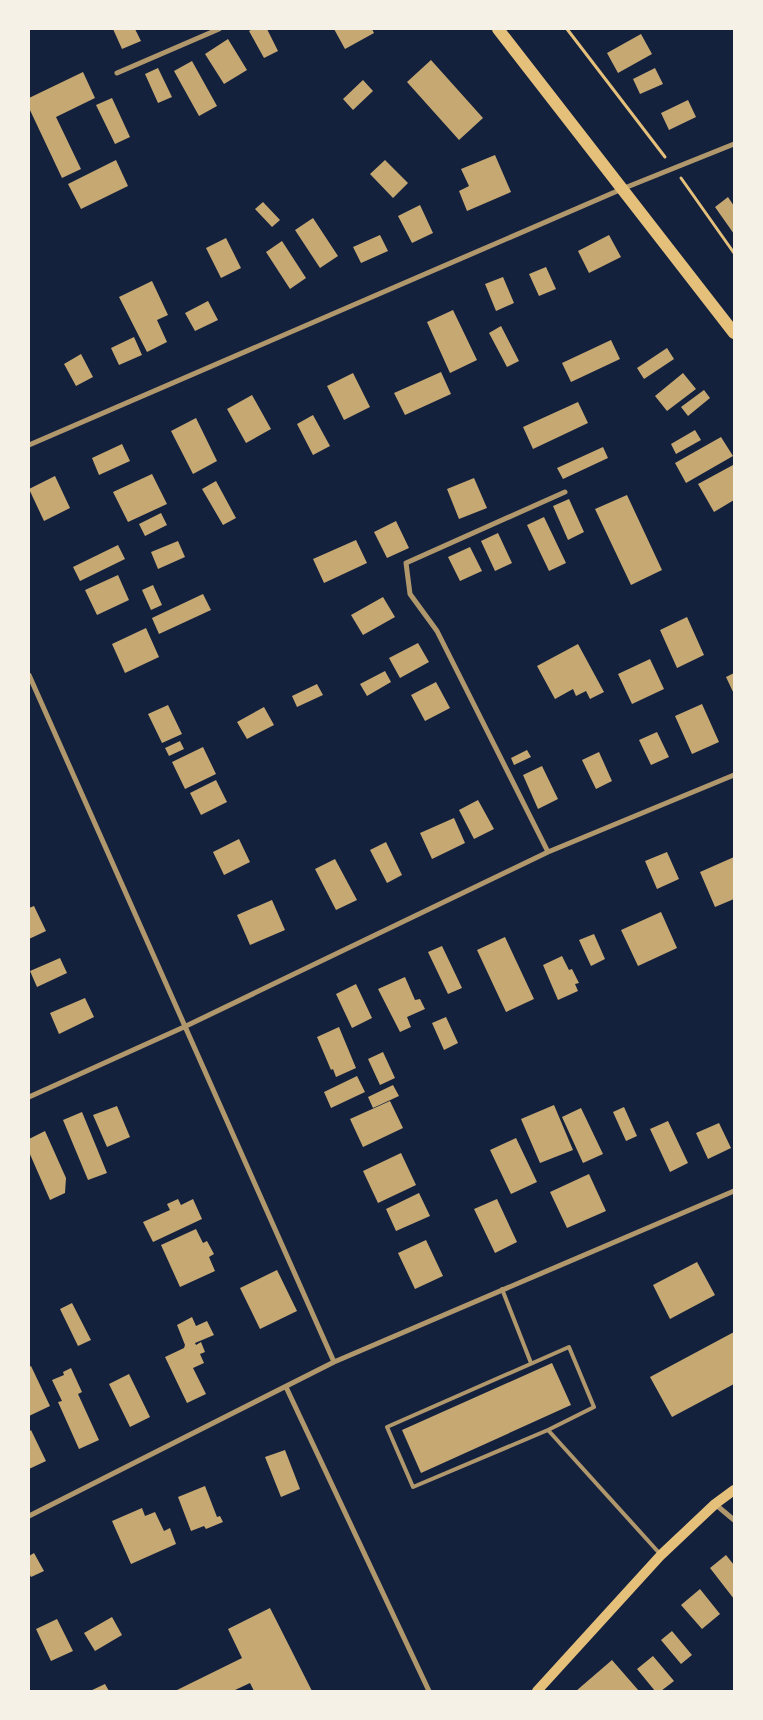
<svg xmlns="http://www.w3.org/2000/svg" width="763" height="1720" font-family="'DM Sans',sans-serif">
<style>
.building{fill:#c6a872}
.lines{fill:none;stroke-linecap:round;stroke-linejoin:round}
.path{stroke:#e5c07b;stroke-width:3}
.service{stroke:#b1986c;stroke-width:4}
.minor{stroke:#b1986c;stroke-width:5}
.secondary{stroke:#e5c07b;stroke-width:10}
.primary{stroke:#e5c07b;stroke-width:12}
</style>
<rect width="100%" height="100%" fill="#14213d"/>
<!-- building -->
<path class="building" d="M113,29H135L141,41L122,49Z
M253,29H267L278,51L264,58L249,31Z
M334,29H372L374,33L345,49Z
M641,34L652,54L618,73L607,53Z
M228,39L247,70L224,84L205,54Z
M431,60L483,118L459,140L407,82Z
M192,61L217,106L199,116L174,71Z
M158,68L172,97L158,103L145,74Z
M655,68L663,84L640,94L633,79Z
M83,72L95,98L56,117L81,169L62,178L29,108V98Z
M363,80L373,91L353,110L343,99Z
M112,98L130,137L115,144L96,105Z
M688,100L696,117L669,130L661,113Z
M495,155L511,192L467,211L459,191L469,186L461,169Z
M116,160L128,186L81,209L68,184Z
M385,160L408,183L393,198L370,174Z
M728,197L734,206V234L715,207Z
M263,202L280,220L272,227L255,209Z
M420,205L433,233L412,243L398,216Z
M313,218L338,256L320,268L295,230Z
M380,235L388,251L361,263L353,247Z
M609,235L621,257L589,273L578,251Z
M226,238L241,268L221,278L206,248Z
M282,241L306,278L290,289L266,252Z
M546,267L556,289L539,296L529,274Z
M503,277L514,303L496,311L485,284Z
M152,281L168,315L157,320L167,342L147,352L119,297Z
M208,301L218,320L195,331L185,313Z
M453,310L477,360L450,373L427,322Z
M501,326L519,361L507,367L489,333Z
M134,337L142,355L119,365L111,348Z
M611,340L620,359L571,382L562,363Z
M667,348L674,359L644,379L637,368Z
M81,354L93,377L76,386L64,364Z
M441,372L451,394L405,415L394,393Z
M353,373L370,407L344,420L327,386Z
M683,373L696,389L667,411L655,396Z
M704,390L710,398L688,416L681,407Z
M252,395L271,429L246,443L227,409Z
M578,402L588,423L533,449L523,427Z
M313,415L330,446L313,455L297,424Z
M196,418L217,461L193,474L171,431Z
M695,430L701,440L676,454L671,444Z
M721,437L733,456L686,483L675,463Z
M122,444L130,461L99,475L92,458Z
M603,447L608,458L563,479L557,468Z
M733,465L734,467V500L714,512L698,484Z
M152,474L167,504L128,522L113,492Z
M55,476L70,508L44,521L29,489Z
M474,478L487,508L459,519L447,489Z
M216,481L236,518L223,525L202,489Z
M627,495L662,570L631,585L595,509Z
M569,499L584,532L568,540L553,506Z
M161,513L167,525L145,536L139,524Z
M544,517L566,563L549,571L527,525Z
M396,521L409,548L387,558L374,532Z
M498,533L512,563L495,571L481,541Z
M356,540L367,563L324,583L313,559Z
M178,541L185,557L158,569L151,552Z
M118,545L125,559L80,581L73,567Z
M470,547L482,571L460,581L448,557Z
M118,575L129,600L97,615L85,590Z
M153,585L162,605L151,610L142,590Z
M203,594L211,610L159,634L152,618Z
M383,597L395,617L363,635L351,615Z
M687,617L704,655L677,668L660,630Z
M146,628L159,657L125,673L112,644Z
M418,643L429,662L400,678L389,658Z
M578,644L604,692L590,699L586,691L576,696L573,689L555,699L537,666Z
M650,659L664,689L632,704L618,674Z
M385,671L391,682L367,696L360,684Z
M734,673V694L726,677Z
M436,682L450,708L425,721L411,695Z
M317,684L323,695L297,707L292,696Z
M702,704L719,742L692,754L675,716Z
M168,705L182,734L162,743L148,714Z
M264,707L274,725L247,739L237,722Z
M657,732L669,757L651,765L639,740Z
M180,741L184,749L169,756L165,748Z
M203,747L216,774L185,789L172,762Z
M527,750L531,757L514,765L511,758Z
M599,752L612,781L596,789L582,760Z
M542,766L558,799L538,809L523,775Z
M216,780L227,802L201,815L190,793Z
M478,800L494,829L474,839L459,810Z
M454,818L465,843L432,859L420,833Z
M239,839L250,862L224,875L213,852Z
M386,842L402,875L387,883L370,850Z
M667,852L679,879L657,889L645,861Z
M734,857V899L715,907L700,872Z
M335,859L357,900L336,910L315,869Z
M272,900L285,930L250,945L237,915Z
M34,906L46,931L29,939V908Z
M661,912L677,948L638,966L621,930Z
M594,934L605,959L591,966L579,940Z
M505,937L534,999L506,1012L477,950Z
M442,946L462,988L448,994L428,952Z
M562,956L569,970L572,969L579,983L575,984L578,991L558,1000L543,965Z
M60,958L67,973L37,987L30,971Z
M405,977L415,1000L420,999L425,1009L407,1017L411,1027L400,1032L378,989Z
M356,984L372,1018L352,1028L336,994Z
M85,998L94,1017L59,1034L50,1013Z
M446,1017L458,1043L444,1050L432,1023Z
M339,1027L356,1068L336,1077L333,1069L331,1070L317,1037Z
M383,1052L395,1078L380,1085L368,1059Z
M357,1076L365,1092L331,1108L324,1092Z
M393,1085L399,1096L373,1108L368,1097Z
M390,1101L403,1128L363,1147L350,1119Z
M554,1105L573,1150L540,1163L521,1119Z
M117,1106L130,1137L107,1147L93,1115Z
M624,1107L637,1136L626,1141L613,1112Z
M581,1108L603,1154L583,1163L562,1117Z
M82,1112L107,1173L88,1180L63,1120Z
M668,1121L688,1163L670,1172L650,1129Z
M719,1123L731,1148L708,1159L696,1133Z
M45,1131L66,1178L65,1193L50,1200L29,1152V1139Z
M516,1138L537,1182L511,1194L490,1150Z
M401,1153L416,1185L378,1203L363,1171Z
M589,1174L606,1211L567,1228L550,1192Z
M419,1193L430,1216L396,1231L386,1209Z
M178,1199L181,1205L193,1199L202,1219L153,1242L143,1222L170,1210L167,1204Z
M497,1199L517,1242L495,1253L474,1209Z
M196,1229L203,1243L207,1241L214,1254L209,1257L215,1271L180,1287L161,1245Z
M426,1240L443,1276L415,1289L398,1253Z
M697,1262L715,1295L670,1319L653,1285Z
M277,1270L297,1311L260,1329L240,1288Z
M72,1303L91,1340L78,1346L60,1309Z
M192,1317L196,1326L207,1321L214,1335L195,1343L196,1345L201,1342L205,1352L200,1354L204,1363L193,1368L206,1394L187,1403L165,1357L184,1348L185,1345L177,1325Z
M734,1332V1384L672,1417L650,1377Z
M552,1363L571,1405L421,1473L402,1430Z
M31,1366L50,1406L29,1416V1367Z
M71,1368L82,1392L78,1394L99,1440L79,1449L58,1402L62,1401L52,1380L64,1375L63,1372Z
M129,1374L150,1417L130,1427L109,1384Z
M31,1430L46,1461L29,1469V1432Z
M285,1450L300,1489L281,1497L265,1457Z
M205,1486L217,1517L220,1516L223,1522L206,1529L204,1526L191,1531L178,1497Z
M142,1508L145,1516L155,1512L164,1531L170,1528L176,1544L131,1564L112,1521Z
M34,1553L44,1571L31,1577L29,1573V1556Z
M726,1555L734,1565V1599L710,1568Z
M700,1589L720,1614L702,1629L681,1605Z
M270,1608L312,1691H254L250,1683L233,1691H175L242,1658L228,1629Z
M112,1617L122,1635L95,1651L84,1633Z
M57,1619L73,1651L51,1661L36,1629Z
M672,1631L692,1655L681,1664L661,1640Z
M653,1656L674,1681L661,1691H655L637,1669Z
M612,1660L639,1691H576Z
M105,1684L109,1691H90Z"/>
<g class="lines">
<!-- path -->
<path class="path" d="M567,29L665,157
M681,178L734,253"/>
<!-- service -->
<path class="service" d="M502,1289L531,1363
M548,1430L594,1407L569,1347L387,1427L413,1487L548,1430L661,1555"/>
<!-- minor -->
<path class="minor" d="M117,73L219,29
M29,445L622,189L734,144
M29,675L334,1362
M548,852L437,631L410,594L406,563L565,492
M29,1097L184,1027L548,852L734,775
M286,1387L429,1691
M715,1504L734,1520
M29,1516L334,1362L734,1191"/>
<!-- secondary -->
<path class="secondary" d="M537,1691L661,1555L715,1504L734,1490"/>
<!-- primary -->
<path class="primary" d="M498,29L734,333"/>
</g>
<!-- border -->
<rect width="763" height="1720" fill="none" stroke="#f6f1e7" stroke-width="60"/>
</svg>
